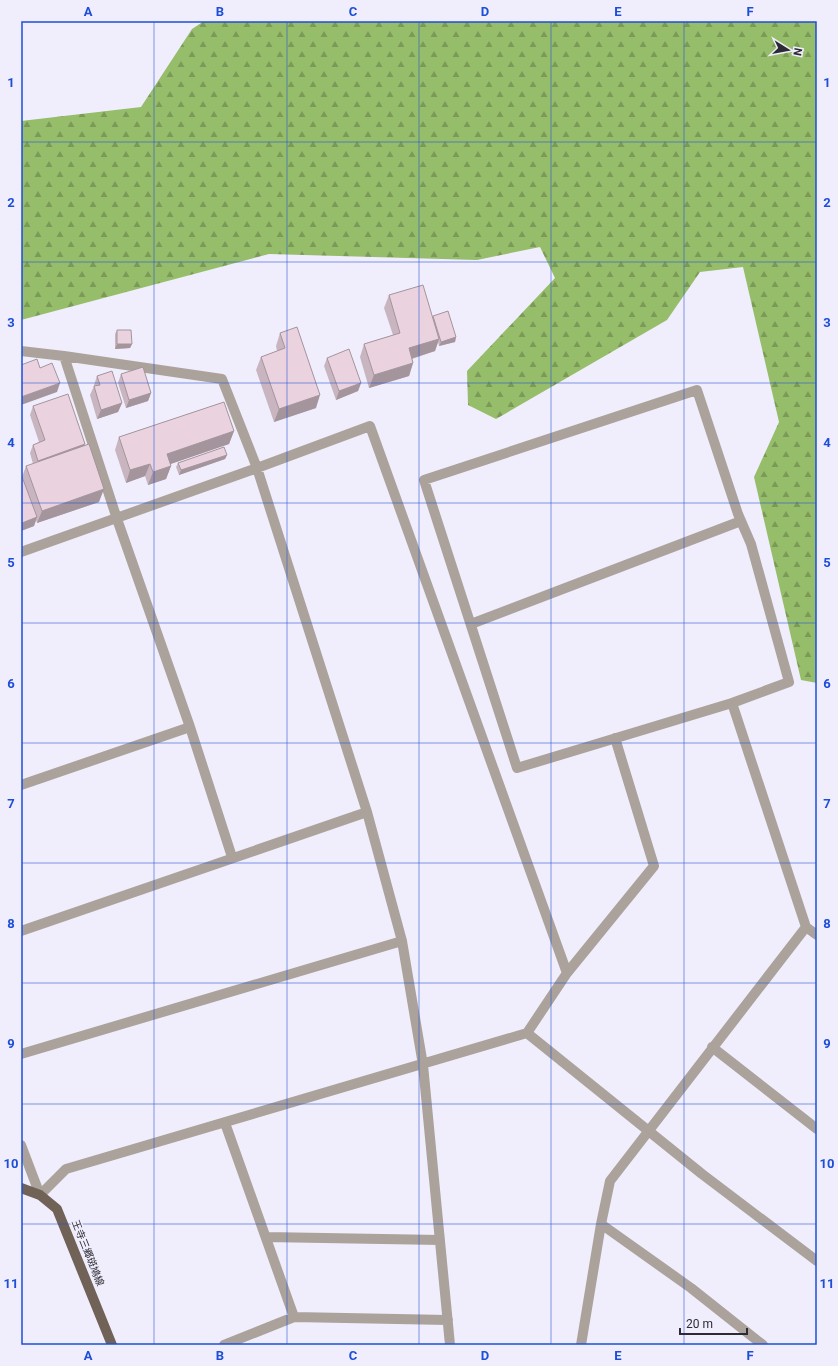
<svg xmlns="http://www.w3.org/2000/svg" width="838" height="1366" font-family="Roboto,'Noto Sans JP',sans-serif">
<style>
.forest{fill:url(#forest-firs)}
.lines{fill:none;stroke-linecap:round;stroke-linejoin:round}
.minor{stroke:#aba29b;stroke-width:10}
.major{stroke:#716257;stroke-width:10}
.wall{fill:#c9b5c0}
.shaded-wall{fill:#a4949c}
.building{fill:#ead3df;stroke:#a4949c}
.grid{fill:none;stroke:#1d4ed8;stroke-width:1;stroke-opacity:0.55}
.labels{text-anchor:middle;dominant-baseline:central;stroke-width:3;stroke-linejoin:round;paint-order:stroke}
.street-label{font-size:10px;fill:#2c2b33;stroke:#f0eefc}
.neatline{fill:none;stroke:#1d4ed8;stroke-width:1.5}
.grid-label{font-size:13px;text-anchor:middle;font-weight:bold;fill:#1d4ed8}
</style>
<defs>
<pattern id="forest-firs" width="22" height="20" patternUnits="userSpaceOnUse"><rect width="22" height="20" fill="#96bd6a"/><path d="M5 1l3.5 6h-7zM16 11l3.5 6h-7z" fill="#7b9a58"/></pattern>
</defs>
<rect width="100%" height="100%" fill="#f0eefc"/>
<!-- forest -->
<path class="forest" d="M204,21H817V683L801,680L754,477L779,422L743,267L700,272L667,320L496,419L468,405L467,371L555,278L540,247L477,260L269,254L21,320V121L141,107L192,29Z"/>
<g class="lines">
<!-- minor -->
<path class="minor" d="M21,351L64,356L222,379L257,468L367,812L402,941L423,1065L450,1345
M64,356L117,519L190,727L232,857
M697,390L738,514L751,544L789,682L732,703L517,768L424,480Z
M21,552L257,468L370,426L567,973
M471,624L741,521
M732,703L806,927L817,935
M21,785L190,727
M21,931L367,812
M527,1033L702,1174L817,1261
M712,1047L817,1129
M21,1054L402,941
M225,1123L294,1317
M21,1145L40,1195L66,1169L527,1033L567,973L654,866L615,738
M601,1224L691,1288L763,1345
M266,1237L440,1240
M224,1345L294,1317L448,1320
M581,1345L601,1224L610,1181L806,927"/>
<!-- major -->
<path class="major" d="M21,1188L40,1195L57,1209L112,1345"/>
</g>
<!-- wall -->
<path class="wall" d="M389,295L433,317V316L456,337L455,342L439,346L438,342L435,351L412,359L413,363L409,376L369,388L360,357L364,344L393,335L384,308Z
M117,330L132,344L130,348L115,349V334Z
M280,333L316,408L274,422L256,370L261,357L277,351L276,346Z
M327,358L361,383L358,391L336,400L324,366Z
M121,374L151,393L148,401L126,408L118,383Z
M97,376L122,403L118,412L97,419L90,395L94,386V385Z
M33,406L84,446L99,502L37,523L36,520L34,526L21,531V474L22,477L26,466L33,464L30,453L33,445L39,442L30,415Z
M234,431L229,444L170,464L171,466L166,479L148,485L145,476L126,483L115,450L119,437Z
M227,455L225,459L179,475L176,467L178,463Z"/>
<!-- shaded-wall -->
<path class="shaded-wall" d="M456,337L455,342L439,346L441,342Z
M439,339L435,351L404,361L409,348Z
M117,344H132L130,348L115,349Z
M413,363L409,376L369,388L374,375Z
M60,383L57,392L21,405V397Z
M361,383L358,391L336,400L339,391Z
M151,393L148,401L126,408L129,400Z
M320,395L316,408L274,422L279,409Z
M122,403L118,412L97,419L101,410Z
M234,431L229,444L162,467L167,454Z
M85,444L82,453L35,469L38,461Z
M227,455L225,459L179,475L181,470Z
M150,464L145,476L126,483L130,470Z
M171,466L166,479L148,485L153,472Z
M104,489L99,502L37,523L42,511Z
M37,517L34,526L21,531V526L22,523Z"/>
<!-- building -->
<path class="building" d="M423,285L439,339L409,348L413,363L374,375L364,344L400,333L389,295Z
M448,311L456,337L441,342L433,316Z
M297,327L320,395L279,409L261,357L285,348L280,333Z
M117,330H131L132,344H117Z
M349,349L361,383L339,391L327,358Z
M37,359L40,368L52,363L60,383L21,397V365Z
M143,367L151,393L129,400L121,374Z
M112,371L122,403L101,410L94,386L100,385L97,376Z
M68,394L85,444L38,461L33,445L45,440L33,406Z
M224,402L234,431L167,454L171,466L153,472L150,464L130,470L119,437Z
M89,444L104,489L42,511L26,466Z
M224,447L227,455L181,470L178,463Z
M21,474L37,517L22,523L21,520Z"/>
<!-- grid -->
<path class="grid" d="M154,21V1345M287,21V1345M419,21V1345M551,21V1345M684,21V1345M21,142H817M21,262H817M21,383H817M21,503H817M21,623H817M21,743H817M21,863H817M21,983H817M21,1104H817M21,1224H817"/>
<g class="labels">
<!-- street labels -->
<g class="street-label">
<text transform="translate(88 1253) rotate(68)">王寺三郷斑鳩線</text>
</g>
</g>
<!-- border -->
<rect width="838" height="1366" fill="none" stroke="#f0eefc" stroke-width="44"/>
<!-- north arrow -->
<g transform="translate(788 50) rotate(101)" stroke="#f0eefc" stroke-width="3" paint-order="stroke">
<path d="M0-3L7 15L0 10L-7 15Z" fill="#2c2b33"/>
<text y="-6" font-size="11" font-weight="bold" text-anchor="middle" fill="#2c2b33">N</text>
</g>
<!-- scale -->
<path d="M680 1328v6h67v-6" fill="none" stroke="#2c2b33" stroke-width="2"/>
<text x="686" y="1328" font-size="12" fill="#2c2b33" stroke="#f0eefc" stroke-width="3" paint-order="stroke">20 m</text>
<rect x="22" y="22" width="794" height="1322" class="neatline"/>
<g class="grid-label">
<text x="88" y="16">A</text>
<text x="220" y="16">B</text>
<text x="353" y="16">C</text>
<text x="485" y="16">D</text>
<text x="618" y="16">E</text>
<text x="750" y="16">F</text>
<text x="11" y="87">1</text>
<text x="827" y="87">1</text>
<text x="11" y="207">2</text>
<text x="827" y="207">2</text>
<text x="11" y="327">3</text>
<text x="827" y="327">3</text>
<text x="11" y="447">4</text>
<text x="827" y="447">4</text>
<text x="11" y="567">5</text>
<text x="827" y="567">5</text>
<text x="11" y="688">6</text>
<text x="827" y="688">6</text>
<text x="11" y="808">7</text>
<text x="827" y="808">7</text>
<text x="11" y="928">8</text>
<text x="827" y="928">8</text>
<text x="11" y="1048">9</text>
<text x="827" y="1048">9</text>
<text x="11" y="1168">10</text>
<text x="827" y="1168">10</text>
<text x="11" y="1288">11</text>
<text x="827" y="1288">11</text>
<text x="88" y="1360">A</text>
<text x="220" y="1360">B</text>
<text x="353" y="1360">C</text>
<text x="485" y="1360">D</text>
<text x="618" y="1360">E</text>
<text x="750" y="1360">F</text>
</g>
</svg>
